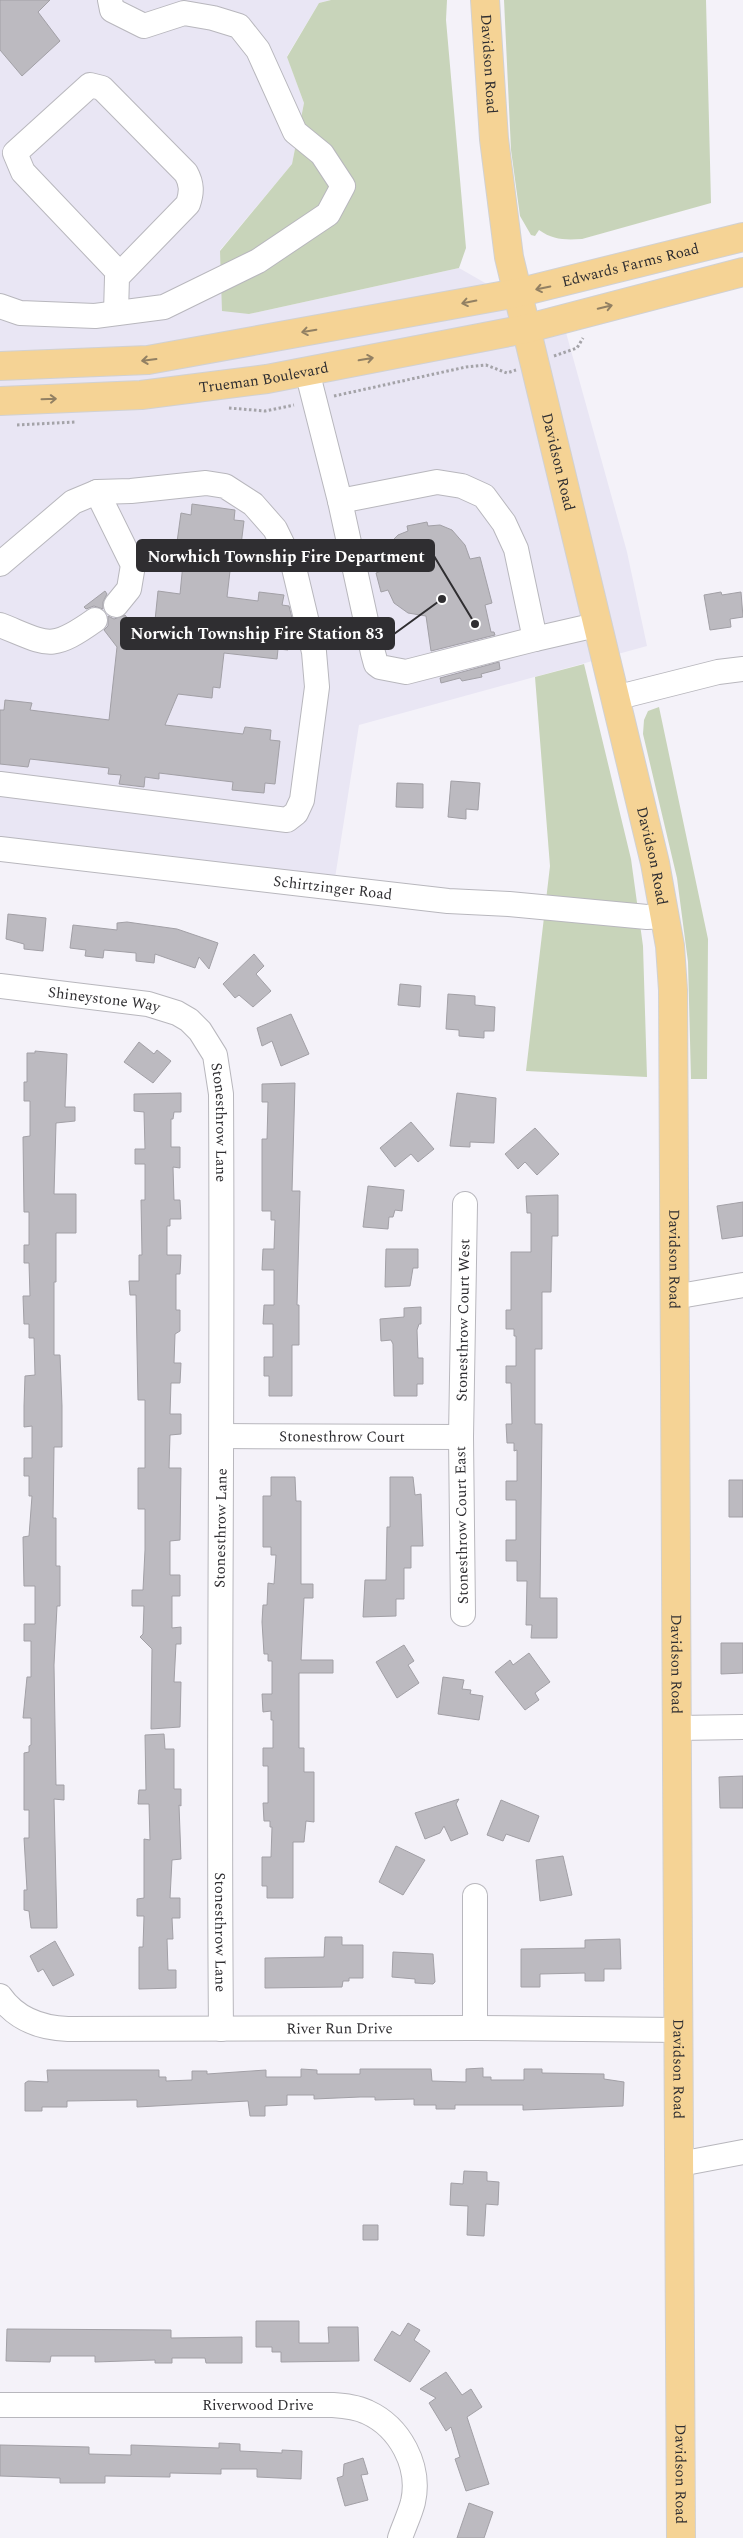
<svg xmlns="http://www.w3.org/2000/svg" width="743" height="2538" font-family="Spectral,serif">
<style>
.built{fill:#e9e6f4}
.green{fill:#c8d4ba}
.building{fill:#bcbac0;stroke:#a2a0a6}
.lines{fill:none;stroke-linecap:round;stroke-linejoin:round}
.minor-casing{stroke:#b8b7bd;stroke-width:26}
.major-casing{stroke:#d1d1d2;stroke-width:30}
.path{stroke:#a4a3a8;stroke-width:3;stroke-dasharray:2.5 2.5;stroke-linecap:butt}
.minor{stroke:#fff;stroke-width:24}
.major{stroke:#f5d395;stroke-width:28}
.oneway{stroke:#928063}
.labels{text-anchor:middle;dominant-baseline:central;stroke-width:4.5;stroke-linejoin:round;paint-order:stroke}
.street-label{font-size:15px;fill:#2f2e31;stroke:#fff}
.leader{fill:none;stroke:#2f2e31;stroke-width:2}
.callout-dot{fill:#2f2e31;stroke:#fff;stroke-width:2}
.callout{fill:#2f2e31;stroke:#2f2e31;stroke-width:2}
.callout-label{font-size:16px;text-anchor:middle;font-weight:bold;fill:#fff}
</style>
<rect width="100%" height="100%" fill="#f4f2f9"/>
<!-- built -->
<path class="built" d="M0,0H331L319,3L287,56L304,103L292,164L220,250L249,314L459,268L565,329L627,552L647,646L359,725L335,878L0,839Z"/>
<!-- green -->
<path class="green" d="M331,0H447L446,20L466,248L459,268L249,314L222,311L220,251L292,164L304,103L287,57L319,3Z
M504,0H706L711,203L582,239C565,240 553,240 539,230L535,236L531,235L520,216L511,150Z
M584,664L631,859L643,946L647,1077L526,1071L550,866L535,677Z
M659,707L708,939L707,1079H691L688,962L677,878L643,734L644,720L648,711Z"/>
<!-- building -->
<path class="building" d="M0,0H50L38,12L60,41L22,76L0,50Z
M192,504L235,510L234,520L244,521L241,545H233L227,597L258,601L259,592L284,595L282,605L289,606L292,618L288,650L278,649L277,659L224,653L220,688L213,687L212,698L178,694L165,725L243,734L245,727L271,730L270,740L280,741L275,784L265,783L264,793L232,790L233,782L159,773V779L145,777L144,787L119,784L121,775L108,774L109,768L30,759L28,767L0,764V710H4L5,700L32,703L30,710L109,720L117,647L104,630L108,626V616L114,619L125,615L152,650L158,591L180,594L185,543L177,542L181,513L191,515Z
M427,522L428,526L440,525L452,530L465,545L470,559L480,557L492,603L485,605L491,632H494L495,635L431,651L426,616L408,613L394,603L388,590L381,592L376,573L381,571L387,546L398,535L408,531L407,526Z
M105,591L107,594L103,602V609L94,606L86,609L84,607Z
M721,592L722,595L741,592L743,617L730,619L731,627L710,630L704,595Z
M499,662L500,669L481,674L482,677L462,681L460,678L441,683L440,678Z
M451,781L480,783L478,810L466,809V819L448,817Z
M397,783L423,784V808L396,807Z
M8,914L46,918L43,951L24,949V944L6,939Z
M127,922L177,929L218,943L209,969L199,957L195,968L155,954L154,963L136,961V953L104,950L103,958L85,956L86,950L70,948L73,925L117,930V923Z
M254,954L264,966L256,974L271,991L253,1007L239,995L235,998L223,984Z
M400,984L421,986L420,1007L398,1005Z
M448,994L475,996V1005L495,1007L494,1031H484V1038L459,1036V1030L446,1029Z
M291,1014L309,1054L281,1066L272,1041L262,1046L257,1028Z
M139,1042L154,1054L157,1050L171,1061L153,1083L124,1062Z
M35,1051L67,1054L65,1107H75V1121L56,1123L54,1194H76V1233H56V1282H54V1355H60L62,1406V1447H54L53,1518H56V1566H60V1606H57L54,1665L56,1785H64V1800L54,1799L57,1928H31L29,1911L24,1910V1890H27L24,1838H29V1810H24V1753L29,1752V1746L31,1745V1718H23L27,1677H31V1641H24V1624H35V1586H24L23,1537L29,1536L32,1496H29V1476H24V1458H32V1426L24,1427V1406L25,1376L35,1375L34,1338H29V1324H24L23,1296H30L29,1263H24V1245H29V1212H24L23,1137L30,1136V1101H24V1082H27V1053H35Z
M295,1083L292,1191H300L297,1305H299V1345H292V1396H269V1376H264V1357H273V1324H263L264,1305H274V1270H262L263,1249H274L275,1220H271V1211H262V1139H267L268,1102H262V1084Z
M181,1093V1112H174L173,1119H171V1147H180V1168L173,1167L174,1200H180L181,1219H170V1226H167V1255H181L180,1274H176V1310H180V1331L175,1334L174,1363H181L180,1383H171L170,1414H181V1434L170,1435L169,1468H181L180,1540L170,1541V1575H180V1596H172V1628L181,1627V1644H176L174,1682H181L180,1727L151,1729L152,1649L140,1637L143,1634L144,1606H132V1590H143L145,1550V1509H138V1468H145V1400H138L136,1295H130L129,1281H139V1255H142L141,1200H145V1164H135V1149H145L144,1112L134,1111V1094Z
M457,1093L496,1098L494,1143L470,1142V1147L450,1146Z
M411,1122L434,1149L418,1162L411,1154L395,1167L380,1148Z
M535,1128L559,1154L537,1175L525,1162L518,1169L505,1154Z
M368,1186L404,1190L402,1211L395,1210L393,1217H389L388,1229L363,1227Z
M558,1195V1236H552L551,1292H542V1349H535V1424H542L540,1598H557V1638H531L532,1625H526L527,1581H517V1561H506V1540H516V1500H506V1481H517V1450L514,1451V1443H507L506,1424H512L511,1383H506V1366H516V1336H514V1329H506V1310H511V1252H531V1213H527L526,1196Z
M743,1202V1236L722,1239L717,1206Z
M386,1249H418V1268H413L410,1286L385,1287Z
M421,1307V1324H419L417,1330L418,1358H423V1384H417V1396H394L393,1344L391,1340L381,1341L380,1319L404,1317V1308Z
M271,1477H295L296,1501H301V1584H313V1598H304L301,1660H333V1673H299V1748H304V1772H314V1822L306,1821L304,1842H293V1898H267V1886H262V1857H271L272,1827H270V1821H264L263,1803H268V1766H263V1748H273V1720H271V1711L263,1712L262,1694H272V1661H268V1654H264L262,1622L263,1605H267L268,1583L274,1584L276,1555H271V1547H263V1496H271Z
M390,1477H413L415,1495L421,1494L423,1546H411V1568H404V1599H396V1616L363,1617L365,1580H386L387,1527H390Z
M729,1480H743V1517H729Z
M721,1643H743V1673L721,1674Z
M404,1645L414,1661L408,1665L419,1683L397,1698L376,1662Z
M529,1653L550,1682L535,1693L539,1700L525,1710L495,1672L510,1660L513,1665Z
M443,1677L464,1680L462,1689L471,1690L470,1694L483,1696L479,1720L438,1714Z
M164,1734L165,1749H174V1789H181V1806L179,1805L181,1859L172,1860L170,1898H180V1918H172L173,1939H167L168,1970H176V1988L139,1989V1947H143L144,1916H137V1899L144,1898V1839L150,1840L149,1804H138L139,1790H146L145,1735Z
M743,1776V1808H720L719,1777Z
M459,1799L456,1804L468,1834L451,1841L444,1826L440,1833L425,1839L415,1813Z
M501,1800L539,1816L529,1842L506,1834L503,1841L487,1835Z
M396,1846L425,1860L403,1895L379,1882Z
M563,1856L572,1895L540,1901L536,1860Z
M325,1937H342V1945H363V1978H349V1981H343L342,1987L265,1988V1958L324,1957Z
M620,1939L621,1969H604V1981H585V1973L540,1974V1987H521V1949L585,1948V1940Z
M55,1941L74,1975L53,1986L43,1969L38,1972L30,1956Z
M393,1952L433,1954L435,1982L433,1984L415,1983V1979L392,1977Z
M483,2068V2077H491V2080H524V2069H542V2073L604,2074V2079L624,2082L623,2106L523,2110V2105H455V2109H436V2105H414V2099L375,2100V2097H360L314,2099V2095H287V2105L265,2106V2116H250L248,2101L137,2107V2100L67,2101V2107H42V2111H25V2083L28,2081L48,2082L47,2070H159V2077H166V2081L192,2080V2071H207V2074L266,2070V2077H301V2069L317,2070V2074H360V2069H431L432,2081L466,2082V2069Z
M464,2171L487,2172V2181L499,2182L498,2205L486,2204L484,2236L467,2235L468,2206L450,2205L451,2183L463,2184Z
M363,2225H378V2240H363Z
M256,2321H299V2343H329L328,2327H358L359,2361L281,2362V2352H272V2347H256Z
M408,2323L420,2330L414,2340L430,2351L410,2382L374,2360L392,2331L400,2336Z
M7,2329L171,2330V2338L242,2337V2363H206L205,2358H172V2363H155V2360L95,2362V2356H51L50,2362L6,2361Z
M446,2372L462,2395L471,2389L482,2407L467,2417L489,2484L466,2491L455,2459L460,2457L451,2427L446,2431L429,2403L436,2398L420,2389Z
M219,2443L240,2444V2451L282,2453V2450L302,2451L301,2479L257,2477V2469H221V2474L170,2473V2477L105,2476V2483H60V2478L0,2476V2445L89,2447V2454L131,2455V2445L219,2448Z
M363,2458L368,2474L361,2475L368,2500L345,2506L337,2478L343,2476L344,2464Z
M469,2503L493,2512L484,2538H457Z"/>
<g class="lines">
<defs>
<g id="minor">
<path d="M0,306L20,313L95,316L164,307L258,261L328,214L343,186L322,154L295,132L258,50L239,26L213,18L184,13L144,26L112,10L110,0"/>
<path d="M116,313L117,277L120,274L188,204C192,192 192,184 186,173L102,88L90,85L15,153L23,172L120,274"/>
<path d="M307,371L340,501L437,482L462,486L484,496L504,523L516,549L535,639L596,625"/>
<path d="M97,492L133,565L129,589L116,605"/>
<path d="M340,501L373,653L376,664L380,667L406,672L535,639"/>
<path d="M0,564L73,502L97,492L131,491L206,483L225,486L253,504L275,529L294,568L314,652L317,687L302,800L296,813L287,820L0,784"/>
<path d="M0,625C48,644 50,652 95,620"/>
<path d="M615,698L718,672L743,669"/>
<path id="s1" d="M0,849L448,901L509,904L647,917L665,916"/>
<path id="s2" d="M0,986L148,1004L177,1013L189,1020L200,1031L215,1055L221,1094C223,1406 218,1717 221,2029"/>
<path d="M674,1297L743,1285"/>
<path id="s3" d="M223,1436L461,1437"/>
<path id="s4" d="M463,1614L461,1437L465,1204"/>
<path d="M678,1728L743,1727"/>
<path d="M475,1896V2028"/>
<path id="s5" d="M0,1996C16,2019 41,2028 68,2029L475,2028L679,2030"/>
<path d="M680,2164L743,2152"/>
<path id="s6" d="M0,2405H333C345,2406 357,2407 367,2412C400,2427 421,2466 413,2502C410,2514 404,2526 400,2538"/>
</g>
<g id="major">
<path id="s7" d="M485,0L494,139L509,257L655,863L670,946L673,990L681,2538"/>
<path id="s8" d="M0,366L148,360L517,293L743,237"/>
<path id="s9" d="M0,401L141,395L267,379L525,329L743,272"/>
</g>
</defs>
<!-- minor casing -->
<use href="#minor" class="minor-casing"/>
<!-- major casing -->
<use href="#major" class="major-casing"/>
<!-- path -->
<path class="path" d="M554,356L577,348L583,338
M334,396L466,367L486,365L507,373L516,370
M229,408L265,411L294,405
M17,425L76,422"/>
<!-- minor -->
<use href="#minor" class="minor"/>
<!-- major -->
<use href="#major" class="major"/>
</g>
<!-- one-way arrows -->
<defs><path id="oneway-shaft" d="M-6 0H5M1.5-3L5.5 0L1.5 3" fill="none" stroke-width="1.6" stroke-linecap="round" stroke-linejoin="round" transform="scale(1.25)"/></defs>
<g class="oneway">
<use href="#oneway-shaft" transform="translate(543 288) rotate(168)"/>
<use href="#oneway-shaft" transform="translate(469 302) rotate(169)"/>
<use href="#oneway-shaft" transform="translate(605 307) rotate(-14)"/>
<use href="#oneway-shaft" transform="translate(309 331) rotate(170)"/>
<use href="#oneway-shaft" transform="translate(366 359) rotate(-10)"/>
<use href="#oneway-shaft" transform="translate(149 360) rotate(173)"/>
<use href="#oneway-shaft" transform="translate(49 399) rotate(-2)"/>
</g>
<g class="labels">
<!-- street labels -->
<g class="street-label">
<text stroke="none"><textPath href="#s7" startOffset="64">Davidson Road</textPath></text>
<text stroke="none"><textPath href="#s8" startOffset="640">Edwards Farms Road</textPath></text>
<text stroke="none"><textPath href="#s9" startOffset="265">Trueman Boulevard</textPath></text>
<text stroke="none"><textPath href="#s7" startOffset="469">Davidson Road</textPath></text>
<text stroke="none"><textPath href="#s7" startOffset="874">Davidson Road</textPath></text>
<text stroke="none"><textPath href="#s1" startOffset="335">Schirtzinger Road</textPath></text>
<text stroke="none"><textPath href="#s2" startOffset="105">Shineystone Way</textPath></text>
<text stroke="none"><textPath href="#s2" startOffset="305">Stonesthrow Lane</textPath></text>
<text stroke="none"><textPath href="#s7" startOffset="1279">Davidson Road</textPath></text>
<text stroke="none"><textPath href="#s4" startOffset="294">Stonesthrow Court West</textPath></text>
<text stroke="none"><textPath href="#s3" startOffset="119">Stonesthrow Court</textPath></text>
<text transform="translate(462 1525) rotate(-91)">Stonesthrow Court East</text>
<text transform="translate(221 1528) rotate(-89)">Stonesthrow Lane</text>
<text stroke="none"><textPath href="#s7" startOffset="1684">Davidson Road</textPath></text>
<text stroke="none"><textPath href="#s2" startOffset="1115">Stonesthrow Lane</textPath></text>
<text stroke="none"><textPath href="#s5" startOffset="350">River Run Drive</textPath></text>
<text stroke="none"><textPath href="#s7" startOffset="2089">Davidson Road</textPath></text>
<text stroke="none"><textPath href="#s6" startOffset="258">Riverwood Drive</textPath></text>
<text stroke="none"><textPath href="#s7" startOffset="2494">Davidson Road</textPath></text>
</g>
</g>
<!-- callouts -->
<path class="leader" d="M475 624L434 556M442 599L394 634"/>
<g class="callout-dot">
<circle cx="475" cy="624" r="5"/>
<circle cx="442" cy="599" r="5"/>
</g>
<g class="callout">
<rect x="137" y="540" width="297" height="31" rx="5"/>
<rect x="121" y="618" width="273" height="31" rx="5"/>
</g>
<g class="callout-label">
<text x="286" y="562">Norwhich Township Fire Department</text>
<text x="257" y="639">Norwich Township Fire Station 83</text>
</g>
</svg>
